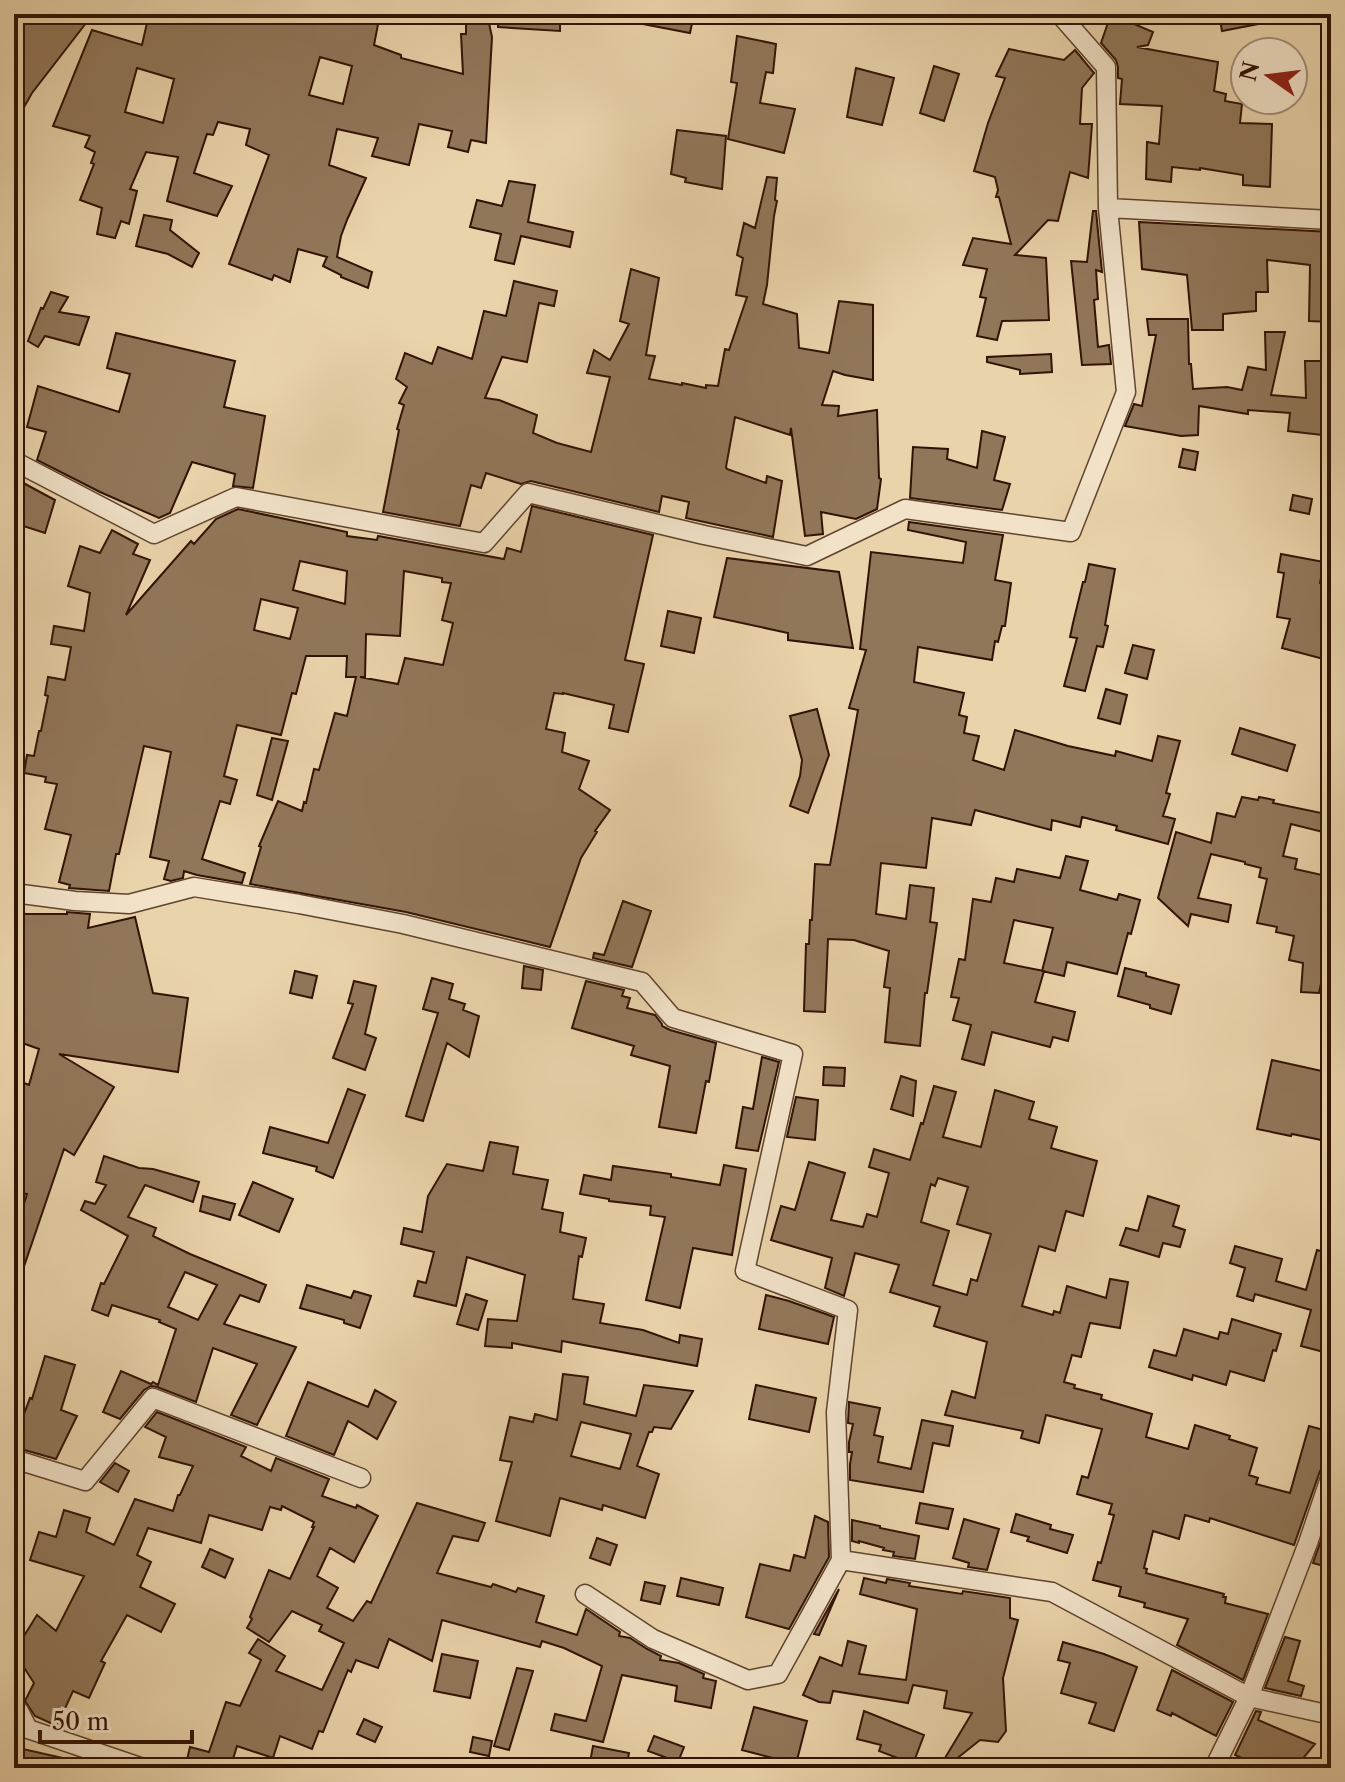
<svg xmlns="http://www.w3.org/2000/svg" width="1345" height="1782" font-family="'Libre Caslon Text',serif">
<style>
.building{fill:#91775a;stroke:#311304;stroke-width:2;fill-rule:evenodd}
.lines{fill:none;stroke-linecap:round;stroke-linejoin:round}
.minor-casing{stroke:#5f432e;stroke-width:21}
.minor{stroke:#f1e2c8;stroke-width:18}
</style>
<rect width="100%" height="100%" fill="#e9d3aa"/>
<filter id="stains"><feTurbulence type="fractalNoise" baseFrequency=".0025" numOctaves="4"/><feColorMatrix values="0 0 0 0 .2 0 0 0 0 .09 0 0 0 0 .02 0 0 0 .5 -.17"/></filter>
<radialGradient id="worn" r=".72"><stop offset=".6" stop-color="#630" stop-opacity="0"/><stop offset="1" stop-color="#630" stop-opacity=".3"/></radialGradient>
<!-- building -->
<path class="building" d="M14,14H93L32,93L14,125Z
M149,14H380L374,45L401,55V58L463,74L461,34H466V14H487L492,37L486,143L471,140L468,152L448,147L452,131L419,124L409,165L372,156L378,138L337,129L329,165L366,178L347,220L341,236L337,257L372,272L368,288L341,277V275L323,266L327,257L298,249L290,282L274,275L272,280L229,264L269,155L246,145L250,129L218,122L213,135L207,134L194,173L232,186L217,216L167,201L178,157L146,152L130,189L137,191L129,224L121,221L115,238L97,234L102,208L80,200L94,164L91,163L95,152L85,147L90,136L53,126L92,30L142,45ZM320,57L352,66L343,104L309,95ZM137,68L174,79L163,123L125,112Z
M498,14H560V31L498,27Z
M632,14H694L690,33L632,22Z
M1111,14L1153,32L1148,45L1137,47L1218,62L1214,91L1226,94L1225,101L1242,104L1240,123L1272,124L1270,187L1243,185V175L1200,168V170L1172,167L1171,182L1146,179L1147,142L1159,144L1162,106L1120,104L1122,79L1118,78V67L1116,60L1101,43Z
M1219,14H1268L1269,22L1222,31Z
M737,36L776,44L773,73L766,72L760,103L795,109L784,153L728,139L737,83L731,82Z
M1009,49L1064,60L1075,50L1094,73L1082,88L1080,124H1092L1088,178L1070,172L1058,221L1048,220L1015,255L1046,258L1049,320L1002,321L997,340L977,336L986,298L980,297L987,269L963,265L973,238L1011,244L999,197H996L998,190L995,177L974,171L988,123L1005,78L996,76Z
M934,66L959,74L944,121L920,113Z
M856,68L894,78L882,125L847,117Z
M677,130L726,136L722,189L685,182L686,178L671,174Z
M767,177L777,178L775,200L777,201L774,216L767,285L763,304L797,314L799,348L829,353L839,301L873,305V380L845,375L833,371L822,405L839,406L838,416L877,410L879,478L881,479L877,509L856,519L821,512L823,534L805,536L791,428L790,435L735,417L726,467L727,469L766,483L767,476L782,481L773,537L686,518L689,502L662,496L659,512L531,481L521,484L486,473L481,488L471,485L460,526L383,512L399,430L397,429L404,405L399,403L407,387L396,379L405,353L432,364L438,347L472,359L484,311L506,316L514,281L557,291L554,306L539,303L527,362L502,357L485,398L499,400L537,415L533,433L557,443L591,452L610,377L587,373L594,350L610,360L629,324L620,321L631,269L659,278L646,355L655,356L649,379L682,385V383L706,388V385L718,386L725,349L729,350L747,297L736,295L743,258L737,255L744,223L755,228Z
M509,181L535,185L528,222L573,232L570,247L521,236L514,264L495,260L501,234L470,227L477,200L502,206Z
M1093,211H1096L1102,272L1096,270L1098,299L1094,300L1098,347L1109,345L1111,364L1082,365L1071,261L1087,262Z
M144,215L172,220L170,230L199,253L192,267L168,254L136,246Z
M1139,222L1331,232V322L1309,321L1310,265L1267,260L1268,292H1256V311L1223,314V330H1192L1187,275L1142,269Z
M51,292L68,297L59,312L89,317L79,345L45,336L38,347L28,341L41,308L43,309Z
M1147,319H1188L1189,364H1191L1193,389L1227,387L1242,390L1248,367L1266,370L1265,332H1285L1271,395L1306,398L1305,361H1328L1329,382L1322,435L1288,431L1290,413L1248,410V414L1199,406L1198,435L1181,436L1125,426L1134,404L1142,406L1156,335H1149Z
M116,333L235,361L224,407L265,416L253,488L233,486L235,474L192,462L170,513L159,518L100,492L37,460L46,432L27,427L38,386L119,412L130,374L107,368Z
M1051,354L1052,372L1020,374V370L987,362V357Z
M982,431L1005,437L994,480L1010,484L1002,510L910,498L913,447L948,449L947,459L977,468Z
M1183,449L1198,452L1195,470L1179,467Z
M14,478L55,500L45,533L14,523Z
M1293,495L1312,499L1309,514L1290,510Z
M532,506L653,535L625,660L644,664L628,732L609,728L614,705L563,693V694L554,693L546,729L565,733L562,752L589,761L579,789L610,810L595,831L597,832L581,858L550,947L406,912L250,884L261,847L259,846L278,801L302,811L304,802L306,803L314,769L319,770L335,713L347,716L356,677H346L347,656H306L296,694L292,693L281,735L237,725L224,776L237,780L230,804L220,801L202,859L245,873L242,883L197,875L184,871L183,878L171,881L164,879L169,861L150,857L171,752L144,746L119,854H116L109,891L69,888L70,885L59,882L71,835L45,829L57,784L45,782L46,777L24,773L27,755L34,756L39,731H41L48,696L45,695L48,677L65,680L71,647L51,644L54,626L84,631L90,593L68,586L80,546L100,553L112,530L138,544L133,554L150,560L126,615L191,541L194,544L216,519L238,509L347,532V536L377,540L378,536L504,559L507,548L521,552ZM300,561L347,571L345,604L293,590ZM404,571L442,578V582L451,583L442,620L453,623L443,665L405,658L398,684L360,677H365L366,634L400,636ZM261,599L298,608L290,639L254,630Z
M909,522L1003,535L995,580L1011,583L1005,626H1002L998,642L995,641L992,660L918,647L914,682L964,693L959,715L967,717L964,733L979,736L973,760L1004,770L1015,730L1068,746L1115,756L1116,751L1152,761L1158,736L1180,741L1166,793L1170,794L1163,816L1175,819L1168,844L1116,830L1117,826L1082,817L1080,827L1052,820L1051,830L975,810L971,825L932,818L926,868L881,863L876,914L906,919L910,885L934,888L930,922L937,923L927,993H925L920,1046L885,1042L890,988L884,987L889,951L854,940L828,939L825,1012L804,1011L806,944H809L810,920H812L815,864L830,865L858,710L849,708L866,650L860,649L871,552L963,563L966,542L908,530Z
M1281,554L1324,562L1320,583L1329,584L1326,602L1331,603V661L1282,648L1290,619L1277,617L1284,573L1278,572Z
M727,558L839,572L853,648L788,640V633L714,617Z
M1089,564L1115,569L1105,625L1108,626L1103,647L1097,646L1085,691L1064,686L1077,638L1070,637L1073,623L1083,582H1085Z
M668,611L701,618L694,653L661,646Z
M1133,645L1154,650L1147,679L1125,673Z
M1106,689L1127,695L1120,724L1098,718Z
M817,709L829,755L808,813L790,806L800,776L802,760L790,716Z
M1240,728L1295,745L1287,771L1232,754Z
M272,738L288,741L272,800L257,795Z
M1242,797L1258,800L1259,797L1274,800L1273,803L1331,815V834L1291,824L1283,856L1297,859L1295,869L1331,877V946H1329L1319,993L1301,992L1303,963L1289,960L1294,936L1276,932L1277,927L1257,923L1267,879L1259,877L1261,868L1245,864V862L1211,854L1198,898L1231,905L1228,922L1191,914L1188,926L1158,898L1176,832L1211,843L1217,813L1235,817Z
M1066,856L1088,861L1080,890L1117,900L1119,894L1140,900L1131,934L1128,933L1117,974L1067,962L1064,976L1042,971L1053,928L1014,920L1004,963L1044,971L1035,1002L1075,1012L1068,1041L1053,1037L1050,1047L992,1032L984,1065L962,1059L971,1025L953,1020L959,998L951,997L959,959L965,960L973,899L991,902L996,878L1014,882L1017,869L1060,878Z
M623,901L651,911L632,967L593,958L594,953L604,955Z
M14,911L26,914H67V912L90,914L88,928L135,917L153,993L188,998L178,1072L59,1054L114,1087L74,1155L64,1149L17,1287H14V1237L27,1194L14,1193V1079L29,1085L39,1049L14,1040Z
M524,966L543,970L541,990L522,988Z
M1125,968L1146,973V976L1179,985L1171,1014L1150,1008V1005L1118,996Z
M295,971L317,976L312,998L290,993Z
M432,978L453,984L449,999L465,1004L463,1010L479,1016L469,1057L447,1043L423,1121L406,1116L438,1013L423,1009Z
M354,981L376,986L365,1034L376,1038L365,1070L333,1058L353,1004L348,1003Z
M586,981L624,990L622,996L630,998L627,1008L655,1015L662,1024V1026L670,1030L716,1043L709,1082L706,1081L696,1133L659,1127L670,1066L631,1055L634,1046L572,1028Z
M762,1057L779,1062L758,1151L736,1148L743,1107L753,1109Z
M1272,1060L1331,1073V1142L1292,1134L1291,1136L1257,1129Z
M824,1067L845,1068L844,1086L823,1085Z
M901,1076L916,1081L913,1116L891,1109Z
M934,1086L956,1092L943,1137L981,1147L995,1090L1034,1102L1029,1119L1057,1127L1051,1148L1097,1161L1083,1216L1066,1211L1055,1251L1039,1246L1022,1306L1053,1315L1054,1311L1060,1313L1067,1286L1106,1298L1110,1279L1128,1282L1120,1328L1090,1323L1081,1357L1072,1355L1064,1382L1075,1385L1074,1388L1102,1395L1101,1399L1152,1414L1146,1437L1188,1449L1195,1425L1230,1436L1229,1439L1257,1448L1249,1475L1258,1478L1256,1484L1290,1493L1309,1426L1331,1432V1463L1324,1466L1320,1471L1294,1545L1210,1518L1209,1522L1185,1515L1179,1539L1153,1531L1144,1568L1147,1569L1146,1573L1224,1594L1223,1597H1226L1225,1603L1268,1614L1243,1680L1177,1645L1188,1619L1144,1607L1145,1603L1119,1596L1121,1587L1093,1580L1098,1562L1101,1563L1114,1515L1109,1514L1112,1504L1077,1494L1082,1476L1088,1478L1102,1429L1046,1415L1039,1443L1021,1438L1023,1431L945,1415L952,1391L975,1398L987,1342L934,1326L940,1307L890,1292L899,1265L855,1253L844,1296L825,1288L832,1258L771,1240L781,1206L795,1210L809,1162L845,1173L831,1220L863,1227L867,1214L877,1217L889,1173L869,1167L874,1149L910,1160L921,1123L923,1124ZM938,1178L968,1187L957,1224L991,1234L977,1281L971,1279L967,1295L933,1285L949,1231L921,1222L931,1184L935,1186Z
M348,1089L365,1095L333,1178L316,1171L317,1167L263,1153L270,1127L328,1143Z
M796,1097L818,1100L815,1140L787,1137Z
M490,1142L518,1147L513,1174L548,1180L542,1209L563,1213L560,1232L586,1238L582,1257L579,1256L573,1299L604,1304L600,1323L643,1330L679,1343L680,1335L702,1339L697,1366L562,1341L561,1352L512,1343V1348L485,1346L488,1319L517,1321L525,1275L467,1257L456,1306L414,1296L418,1281L426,1283L434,1252L401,1244L404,1228L422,1232L428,1196L447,1164L483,1171Z
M104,1156L139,1168L153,1169L199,1182L193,1202L145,1185L128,1217L156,1228L153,1236L190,1254L266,1285L259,1302L240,1295L224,1324L296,1347L257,1425L231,1415L257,1364L213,1348L196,1402L157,1387L151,1386L144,1390L120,1419L103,1412L121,1371L151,1384L153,1382L158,1385L176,1329L159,1322L160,1320L112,1305L108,1316L92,1310L101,1283L104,1284L128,1236L81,1210L85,1201L95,1204L106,1185L96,1182ZM185,1272L217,1285L198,1320L168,1307Z
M724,1165L746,1169L732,1255L693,1248L680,1308L646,1300L665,1217L650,1215L651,1206L609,1201V1199L580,1194L584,1175L611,1180L613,1166L671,1174V1177L720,1185Z
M253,1182L293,1199L279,1232L239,1215Z
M203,1196L235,1204L230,1220L200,1211Z
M1148,1196L1179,1206L1173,1226L1185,1230L1180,1247L1163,1243L1159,1257L1120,1245L1126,1228L1138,1231Z
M1235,1246L1282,1259L1276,1281L1306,1290L1317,1250L1331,1254V1354L1301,1346L1311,1310L1255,1294L1253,1301L1237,1296L1245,1268L1230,1263Z
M307,1285L351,1298L354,1291L371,1296L360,1328L344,1323V1320L300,1308Z
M466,1294L487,1301L478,1330L457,1324Z
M766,1295L789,1301L834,1317L828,1344L759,1329Z
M1232,1319L1281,1334L1276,1351L1273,1350L1264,1381L1230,1371L1226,1385L1193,1375L1192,1380L1149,1367L1154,1350L1176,1356L1184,1329L1218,1339L1220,1332L1228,1334Z
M45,1356L75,1365L61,1410L77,1416L56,1459L14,1447V1441L30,1398L32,1399Z
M563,1374L588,1377L584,1404L636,1416L644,1385L693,1391L671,1429L654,1427L652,1432H649L637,1466L659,1474L645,1518L603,1505L602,1510L560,1498L550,1536L496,1521L512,1462L500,1460L510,1417L533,1422L535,1414L557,1420ZM581,1422L631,1434L620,1469L571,1456Z
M308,1382L368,1407L375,1390L396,1402L377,1439L348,1421L334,1455L286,1436Z
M756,1385L816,1398L809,1432L749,1419Z
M849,1402L880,1408L874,1435L883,1437L878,1462L911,1469L922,1420L953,1426L949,1446L933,1443L923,1492L850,1480V1464L852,1452H849V1442L853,1424L848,1423Z
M157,1412L246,1447L241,1456L271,1471L276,1458L329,1479L322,1496L356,1508L357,1505L378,1516L354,1562L330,1548L317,1576L338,1588L327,1608L353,1621L367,1601L371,1603L417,1503L485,1523L478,1541L453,1536L437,1573L491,1587L493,1584L516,1592L518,1588L544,1596L536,1622L577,1635L586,1609L620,1632L619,1636L630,1638L647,1649L661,1656L660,1660L679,1663L704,1674L703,1678L716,1681L711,1708L675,1701L677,1686L622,1675L603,1742L551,1730L555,1714L586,1721L602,1666L564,1648L542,1641L540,1647L442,1620L432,1661L389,1639L378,1668L356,1660L351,1672L348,1670L323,1732L319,1731L312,1749L280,1736L273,1758L237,1746L233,1759L248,1763L247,1768H185L190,1747L209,1752L226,1702L240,1706L261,1660L249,1653L258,1639L285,1656L276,1671L322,1690L344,1643L319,1631L322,1625L292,1611L269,1642L247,1628L252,1619L250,1617L269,1570L290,1579L314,1527H312L314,1522L282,1506L281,1510L270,1507L262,1530L209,1515L201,1543L148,1528L137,1555L151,1562L140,1587L175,1604L161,1632L127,1615L101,1661L105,1663L89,1698L73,1691L57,1726L35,1716L25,1701L34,1683L14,1652L37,1615L56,1631L84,1576L30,1560L39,1532L56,1537L64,1510L90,1518L86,1532L114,1545L135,1499L173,1511L178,1495H180L193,1466L159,1457L166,1437L145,1427Z
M115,1463L129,1471L118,1492L100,1482Z
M920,1503L953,1509L948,1529L916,1523Z
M1331,1512V1568L1313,1563Z
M1016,1514L1051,1525L1050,1529L1073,1535L1067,1553L1027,1541L1029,1537L1011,1532Z
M815,1516L828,1522L829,1557L789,1629L746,1617L760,1564L790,1571L794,1555L805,1558Z
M964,1519L999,1529L987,1570L968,1567L969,1563L953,1558Z
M852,1520L880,1526V1528L919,1536L915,1559L893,1556L894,1552L883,1550L884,1548L859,1541V1543L852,1541Z
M597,1538L617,1545L610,1565L590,1558Z
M210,1549L233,1559L225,1578L202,1567Z
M681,1578L723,1588L719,1605L677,1596Z
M864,1578L886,1583L887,1579L910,1583L909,1586L962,1594L963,1591L1010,1598V1618L1018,1620L1003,1678L1006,1731L998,1742L980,1740L945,1768H939L972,1713L944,1708L947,1691L913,1685L908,1703L833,1691L830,1703L819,1702L803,1695L820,1657L842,1666L848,1641L866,1646L859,1674L906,1680L917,1609L860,1594Z
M645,1582L665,1586L660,1604L641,1600Z
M839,1589L819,1635L814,1634Z
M1285,1637L1300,1641L1288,1681L1304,1686L1301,1696L1265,1688Z
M1063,1642L1104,1654L1137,1667L1114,1731L1089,1723L1096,1703L1061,1693L1070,1663L1058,1660Z
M442,1654L478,1661L470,1698L434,1691Z
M517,1668L533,1671L509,1750L494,1746Z
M1172,1670L1233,1702L1216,1736L1172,1713L1171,1716L1157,1710Z
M754,1707L807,1721L796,1764L742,1750Z
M864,1711L924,1735L913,1764L879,1751L881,1745L857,1739Z
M1256,1711L1261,1712L1258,1720L1315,1744L1295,1768H1265L1235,1755Z
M364,1719L382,1727L375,1742L357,1734Z
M654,1736L684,1747L678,1762L648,1751Z
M473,1737L492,1741L489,1756L470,1752Z
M593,1746L629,1753L626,1768H589Z
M14,1747L76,1761L75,1768H14Z"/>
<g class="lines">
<defs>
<path id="minor" d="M1063,14V18L1106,67L1108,208
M14,461L154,534L236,497L484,543L528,493L704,535L807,556L905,509L1071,532L1126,392L1108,208L1331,220
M14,893L75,901L129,904L194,887L299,904L403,924L642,982L673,1018L793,1054L745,1271L848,1310L836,1412L841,1560
M14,1459L85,1481L153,1398L361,1478
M585,1594L653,1639L748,1680L778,1674L841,1560L1052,1592L1249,1697L1331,1715
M14,1709L19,1711L28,1729L143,1768
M1214,1768L1249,1697L1308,1543L1331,1475"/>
</defs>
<!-- minor casing -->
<use href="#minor" class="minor-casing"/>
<!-- minor -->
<use href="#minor" class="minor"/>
</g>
<!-- margin -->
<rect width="1345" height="1782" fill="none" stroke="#e9d3aa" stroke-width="48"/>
<rect x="16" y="16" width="1313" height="1750" fill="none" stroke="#311304" stroke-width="4"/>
<rect x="24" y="24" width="1297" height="1734" fill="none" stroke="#311304" stroke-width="2"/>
<!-- north arrow -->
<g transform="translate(1269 76) rotate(284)"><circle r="38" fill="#f1e2c8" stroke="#a48f7a" stroke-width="2"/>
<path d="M0-6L14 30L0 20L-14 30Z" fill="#8f2418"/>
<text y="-12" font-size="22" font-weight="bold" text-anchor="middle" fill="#311304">N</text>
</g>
<!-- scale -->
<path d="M40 1730v12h152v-12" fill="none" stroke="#311304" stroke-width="4"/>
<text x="52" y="1730" font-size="24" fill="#311304" stroke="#f1e2c8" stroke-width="6" paint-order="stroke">50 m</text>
<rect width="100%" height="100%" filter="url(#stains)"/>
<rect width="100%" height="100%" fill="url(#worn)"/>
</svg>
